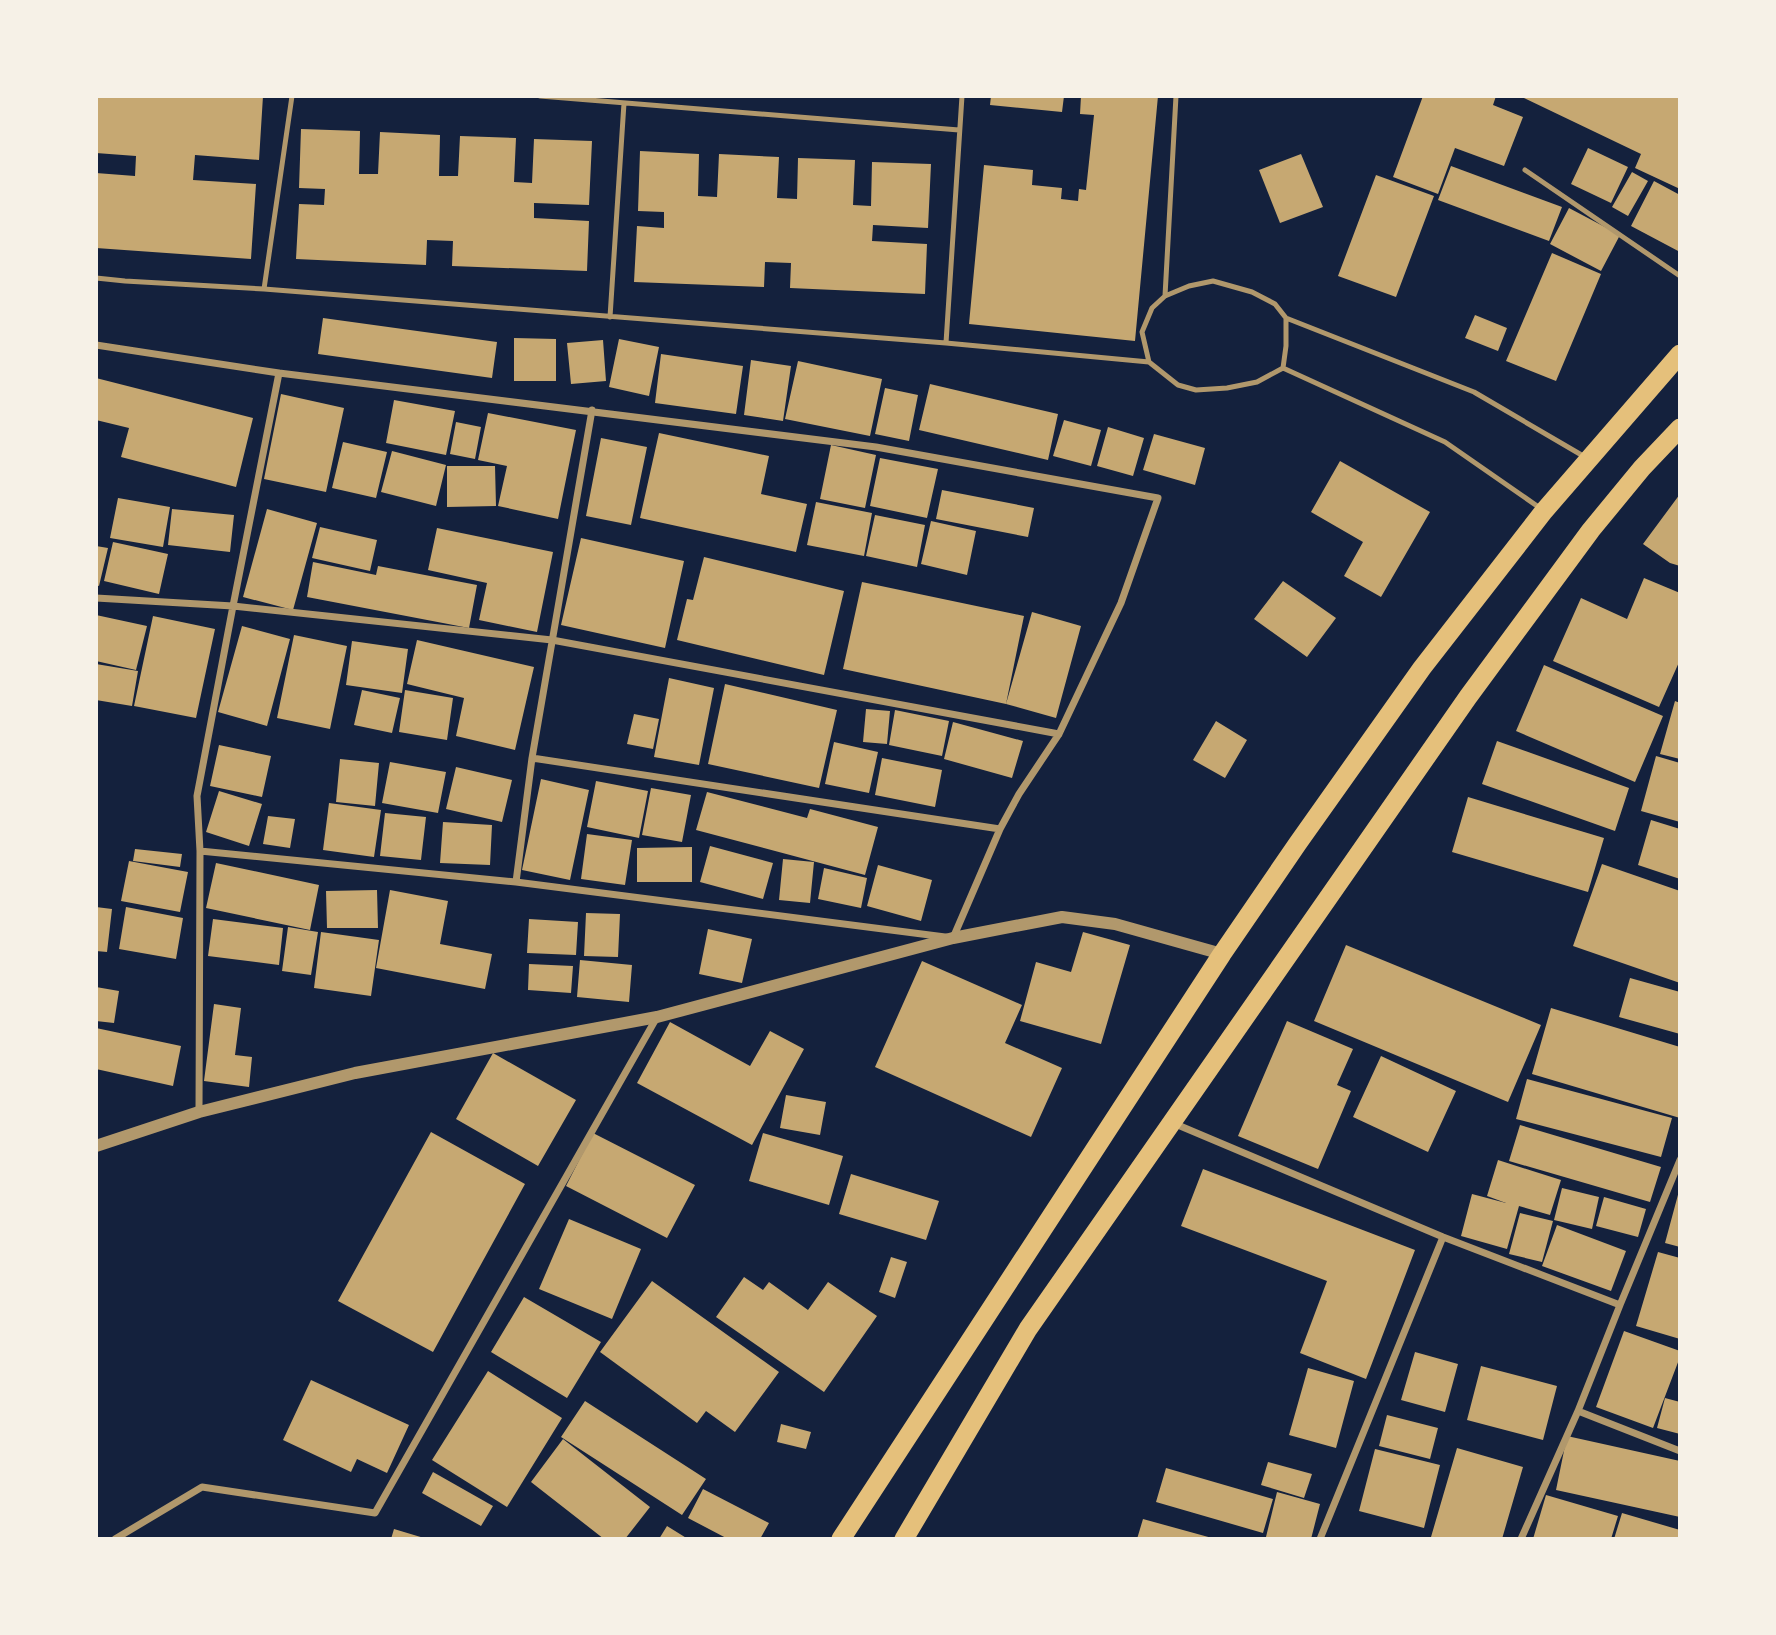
<svg xmlns="http://www.w3.org/2000/svg" width="1776" height="1635" font-family="Barlow,sans-serif">
<style>
.building{fill:#c6a872}
.lines{fill:none;stroke-linecap:round;stroke-linejoin:round}
.service{stroke:#b1986c;stroke-width:5}
.minor{stroke:#b1986c;stroke-width:7}
.tertiary{stroke:#b1986c;stroke-width:12}
.trunk{stroke:#e5c07b;stroke-width:19}
</style>
<rect width="100%" height="100%" fill="#14213d"/>
<!-- building -->
<path class="building" d="M96,96H263L259,160L195,155L193,180L256,184L251,259L96,248V173L135,176L136,156L96,153Z
M991,96H1064L1062,112L990,105Z
M1081,96H1158L1135,341L969,324L984,165L1033,170L1032,185L1062,188L1061,199L1078,201L1079,189L1086,190L1094,115L1080,114Z
M1423,96H1496L1493,105L1523,117L1504,166L1455,148L1438,194L1393,177Z
M1520,96H1680V189L1635,168L1641,154Z
M301,129L360,131L359,174H378L380,132L440,135L439,176H458L460,136L516,138L514,182L532,183L534,139L592,141L589,205L534,203V218L589,221L587,271L452,266L453,241L427,240L426,265L296,259L299,204L324,205L325,189L299,188Z
M1588,148L1628,167L1611,203L1571,184Z
M640,151L699,154L698,196L717,197L719,154L779,157L777,198L797,199L798,158L855,160L853,205L871,206L872,162L931,164L928,228L873,225L872,241L927,244L925,294L790,288L791,263L765,262L764,287L634,282L637,226L664,228V212L638,211Z
M1301,154L1323,207L1280,223L1259,170Z
M1451,166L1562,207L1549,241L1438,200Z
M1632,172L1648,181L1628,216L1612,207Z
M1376,175L1434,196L1396,297L1338,276Z
M1654,181L1680,195V252L1631,226Z
M1569,208L1620,235L1601,271L1550,244Z
M1552,253L1601,274L1556,381L1506,361Z
M1475,315L1507,328L1498,351L1465,338Z
M323,318L497,342L492,378L318,354Z
M514,338L556,339V381H514Z
M619,339L659,347L649,396L609,387Z
M603,340L606,381L571,384L567,343Z
M661,354L743,366L736,414L655,403Z
M751,360L791,366L783,421L744,415Z
M798,361L882,379L870,436L785,419Z
M96,378L253,418L236,487L121,457L129,428L96,420Z
M930,384L1058,414L1048,460L919,430Z
M885,388L918,395L909,441L875,434Z
M281,394L344,408L326,492L264,479Z
M394,400L455,411L446,455L386,443Z
M488,413L576,430L558,519L498,506L507,466L478,460Z
M1064,420L1101,430L1091,466L1053,456Z
M456,422L481,427L475,459L450,454Z
M1108,427L1144,438L1133,476L1097,466Z
M659,433L769,456L761,494L807,504L796,552L640,518Z
M1154,434L1205,448L1195,485L1143,470Z
M601,438L647,447L631,525L586,516Z
M343,442L387,452L376,498L332,488Z
M831,445L876,455L865,508L820,499Z
M392,451L446,465L436,506L381,492Z
M880,458L938,469L927,518L870,506Z
M1340,461L1430,512L1381,597L1344,576L1363,542L1311,512Z
M447,466H495L496,506L447,507Z
M942,490L1034,508L1028,537L936,519Z
M1680,494V566L1670,563L1643,544Z
M118,498L170,507L163,547L110,538Z
M816,502L872,513L864,556L807,545Z
M172,509L234,515L230,552L168,545Z
M267,509L317,523L293,610L243,597Z
M875,515L925,525L917,567L866,556Z
M931,521L976,531L967,575L921,564Z
M320,527L377,540L370,571L312,558Z
M437,528L553,552L537,632L479,620L487,583L428,570Z
M581,538L684,561L665,648L561,625Z
M113,542L168,554L159,594L104,581Z
M96,546L108,548L99,586L96,585Z
M704,557L844,591L824,675L677,640L687,599L693,600Z
M313,562L376,575L378,566L477,585L469,628L307,597Z
M1644,578L1680,593V660L1659,707L1553,661L1581,598L1627,619Z
M1283,581L1336,618L1307,657L1254,619Z
M862,582L1024,616L1006,704L843,669Z
M1032,612L1081,626L1056,718L1006,704Z
M96,615L147,626L136,670L96,661Z
M153,616L215,629L196,718L134,706Z
M242,626L290,639L267,726L218,712Z
M294,635L347,646L330,729L277,718Z
M417,640L534,667L515,750L456,736L464,698L407,684Z
M352,641L408,649L402,693L346,685Z
M96,664L138,671L132,706L96,700Z
M1544,665L1663,716L1635,782L1516,731Z
M669,678L714,688L699,765L654,757Z
M725,684L837,710L819,788L708,764Z
M362,690L400,698L392,733L354,725Z
M405,690L453,698L447,740L399,732Z
M1675,701L1680,703V759L1660,754Z
M866,709L890,711L887,744L863,742Z
M895,710L949,721L942,756L889,745Z
M634,714L659,719L653,749L627,744Z
M1216,721L1247,740L1225,778L1193,760Z
M953,722L1023,741L1012,778L944,759Z
M1497,741L1629,788L1615,831L1482,784Z
M834,742L878,752L869,793L825,784Z
M219,745L271,756L262,797L210,786Z
M1656,756L1680,763V822L1641,811Z
M882,758L942,770L935,807L875,795Z
M340,759L379,763L375,806L336,802Z
M390,762L446,772L438,813L382,803Z
M456,767L512,780L502,822L446,809Z
M541,779L589,790L570,880L522,870Z
M596,781L648,791L639,838L587,827Z
M651,788L691,795L682,842L642,835Z
M219,791L262,804L249,846L206,832Z
M707,792L807,818L810,809L878,827L865,875L696,830Z
M1468,797L1604,838L1588,892L1452,852Z
M329,803L381,810L374,857L323,850Z
M385,813L426,817L421,860L380,856Z
M268,816L295,819L290,848L263,844Z
M1651,820L1680,829V879L1638,865Z
M443,822L492,825L490,865L440,863Z
M587,834L632,840L625,885L581,879Z
M710,846L773,863L763,899L700,882Z
M692,847V882H637V848Z
M135,849L182,854L180,867L133,861Z
M783,859L814,862L810,903L779,900Z
M129,861L188,872L180,912L121,901Z
M216,863L319,885L310,930L206,908Z
M1602,864L1680,891V983L1573,946Z
M878,865L932,880L921,921L867,906Z
M824,868L867,878L861,908L818,899Z
M377,890L378,928H327L326,891Z
M390,890L448,901L440,944L492,954L485,989L376,968Z
M96,907L112,909L107,952L96,951Z
M126,907L183,918L176,959L119,949Z
M586,913L620,914L618,957L584,956Z
M213,919L283,928L279,965L208,956Z
M529,919L578,922L576,955L527,953Z
M288,927L318,932L311,975L282,971Z
M708,929L752,939L742,983L699,974Z
M321,932L379,940L371,996L314,988Z
M1083,932L1130,945L1101,1044L1020,1021L1036,962L1071,972Z
M1346,945L1541,1025L1508,1102L1314,1021Z
M580,960L632,965L629,1002L577,997Z
M922,961L1022,1005L1005,1043L1062,1068L1031,1137L875,1067Z
M529,964L573,966L571,993L528,990Z
M1630,978L1680,992V1034L1619,1017Z
M96,987L119,991L114,1023L96,1021Z
M214,1004L241,1008L235,1055L252,1057L249,1087L204,1081Z
M1551,1008L1680,1047V1118L1532,1074Z
M1287,1021L1353,1049L1337,1085L1351,1091L1318,1169L1238,1136Z
M670,1022L750,1066L770,1031L804,1049L752,1145L637,1083Z
M96,1028L181,1046L173,1086L96,1069Z
M493,1053L576,1100L538,1166L456,1119Z
M1381,1056L1456,1091L1428,1152L1353,1117Z
M1527,1079L1672,1118L1661,1157L1516,1119Z
M786,1095L826,1102L820,1135L780,1128Z
M1520,1125L1661,1167L1650,1202L1509,1161Z
M431,1132L525,1184L433,1352L338,1301Z
M593,1133L695,1185L667,1238L566,1186Z
M763,1133L843,1156L829,1205L749,1181Z
M1498,1160L1561,1180L1550,1215L1519,1206L1507,1249L1461,1236L1472,1194L1506,1203L1487,1196Z
M1203,1169L1415,1250L1366,1379L1300,1353L1327,1281L1181,1226Z
M851,1174L939,1201L926,1240L839,1214Z
M1562,1188L1599,1197L1592,1229L1554,1220Z
M1679,1191H1680V1247L1665,1243Z
M1604,1197L1646,1209L1638,1237L1596,1226Z
M1520,1213L1553,1221L1542,1262L1509,1254Z
M569,1219L641,1249L612,1319L539,1289Z
M1557,1225L1626,1251L1611,1291L1542,1266Z
M1658,1252L1680,1258V1339L1636,1326Z
M891,1257L907,1262L895,1298L879,1292Z
M744,1277L763,1290L769,1282L808,1310L828,1282L877,1316L824,1392L716,1317Z
M652,1281L779,1372L735,1432L706,1411L697,1423L600,1352Z
M524,1297L601,1342L567,1398L491,1352Z
M1624,1331L1680,1351V1357L1653,1428L1596,1407Z
M1415,1352L1458,1364L1445,1412L1401,1400Z
M1481,1366L1557,1386L1543,1440L1467,1420Z
M1308,1368L1354,1381L1336,1448L1289,1435Z
M488,1371L562,1418L507,1507L432,1460Z
M311,1380L409,1425L387,1473L357,1459L351,1472L283,1440Z
M1665,1398L1680,1402V1434L1657,1428Z
M585,1401L706,1479L682,1515L561,1437Z
M1387,1415L1438,1428L1430,1459L1379,1446Z
M781,1424L811,1432L806,1449L777,1442Z
M1567,1436L1680,1461V1517L1556,1490Z
M563,1439L650,1507L625,1539H604L531,1482Z
M1457,1448L1523,1467L1502,1539L1431,1537Z
M1375,1449L1440,1465L1424,1528L1359,1511Z
M1268,1462L1312,1474L1304,1498L1261,1485Z
M1166,1468L1273,1499L1263,1533L1156,1502Z
M433,1472L493,1506L481,1526L422,1493Z
M703,1489L769,1523L760,1539H728L688,1518Z
M1277,1492L1320,1504L1311,1539H1274L1266,1537Z
M1546,1495L1618,1516L1611,1539H1533Z
M1622,1513L1680,1530V1539H1614Z
M1143,1519L1212,1538V1539H1137Z
M667,1526L688,1539H659Z
M394,1529L424,1538V1539H391Z"/>
<g class="lines">
<!-- service -->
<path class="service" d="M292,96L264,289L946,343L1149,362L1178,385L1196,390L1227,388L1257,382L1283,368L1445,442L1540,508
M540,96L959,130
M1525,170L1680,276
M96,278L125,281L264,289
M1165,296L1176,96
M610,317L624,103
M946,343L962,96
M1149,362L1142,332L1152,308L1165,296L1189,286L1213,281L1252,292L1275,304L1286,318L1474,392L1585,457
M1283,368L1286,346V318"/>
<!-- minor -->
<path class="minor" d="M96,345L279,373L876,447L1158,498L1121,603L1059,734L1019,794L1000,829L953,938L516,882
M279,373L233,606L552,640L1059,734
M96,598L233,606L197,796L200,851L199,1112
M532,758L1000,829
M200,851L516,882L532,758L592,410
M1173,1123L1443,1237L1620,1305L1578,1411L1680,1451
M1620,1305L1680,1160
M115,1539L202,1487L375,1513L657,1017
M1320,1539L1443,1237
M1521,1539L1578,1411"/>
<!-- tertiary -->
<path class="tertiary" d="M96,1146L199,1112L355,1073L657,1017L953,938L1062,917L1115,924L1222,954"/>
<!-- trunk -->
<path class="trunk" d="M841,1539L1222,954L1298,843L1422,668L1544,511L1680,354
M904,1539L1028,1329L1468,697L1591,530L1642,468L1680,428"/>
</g>
<!-- border -->
<rect width="1776" height="1635" fill="none" stroke="#f6f1e7" stroke-width="196"/>
</svg>
